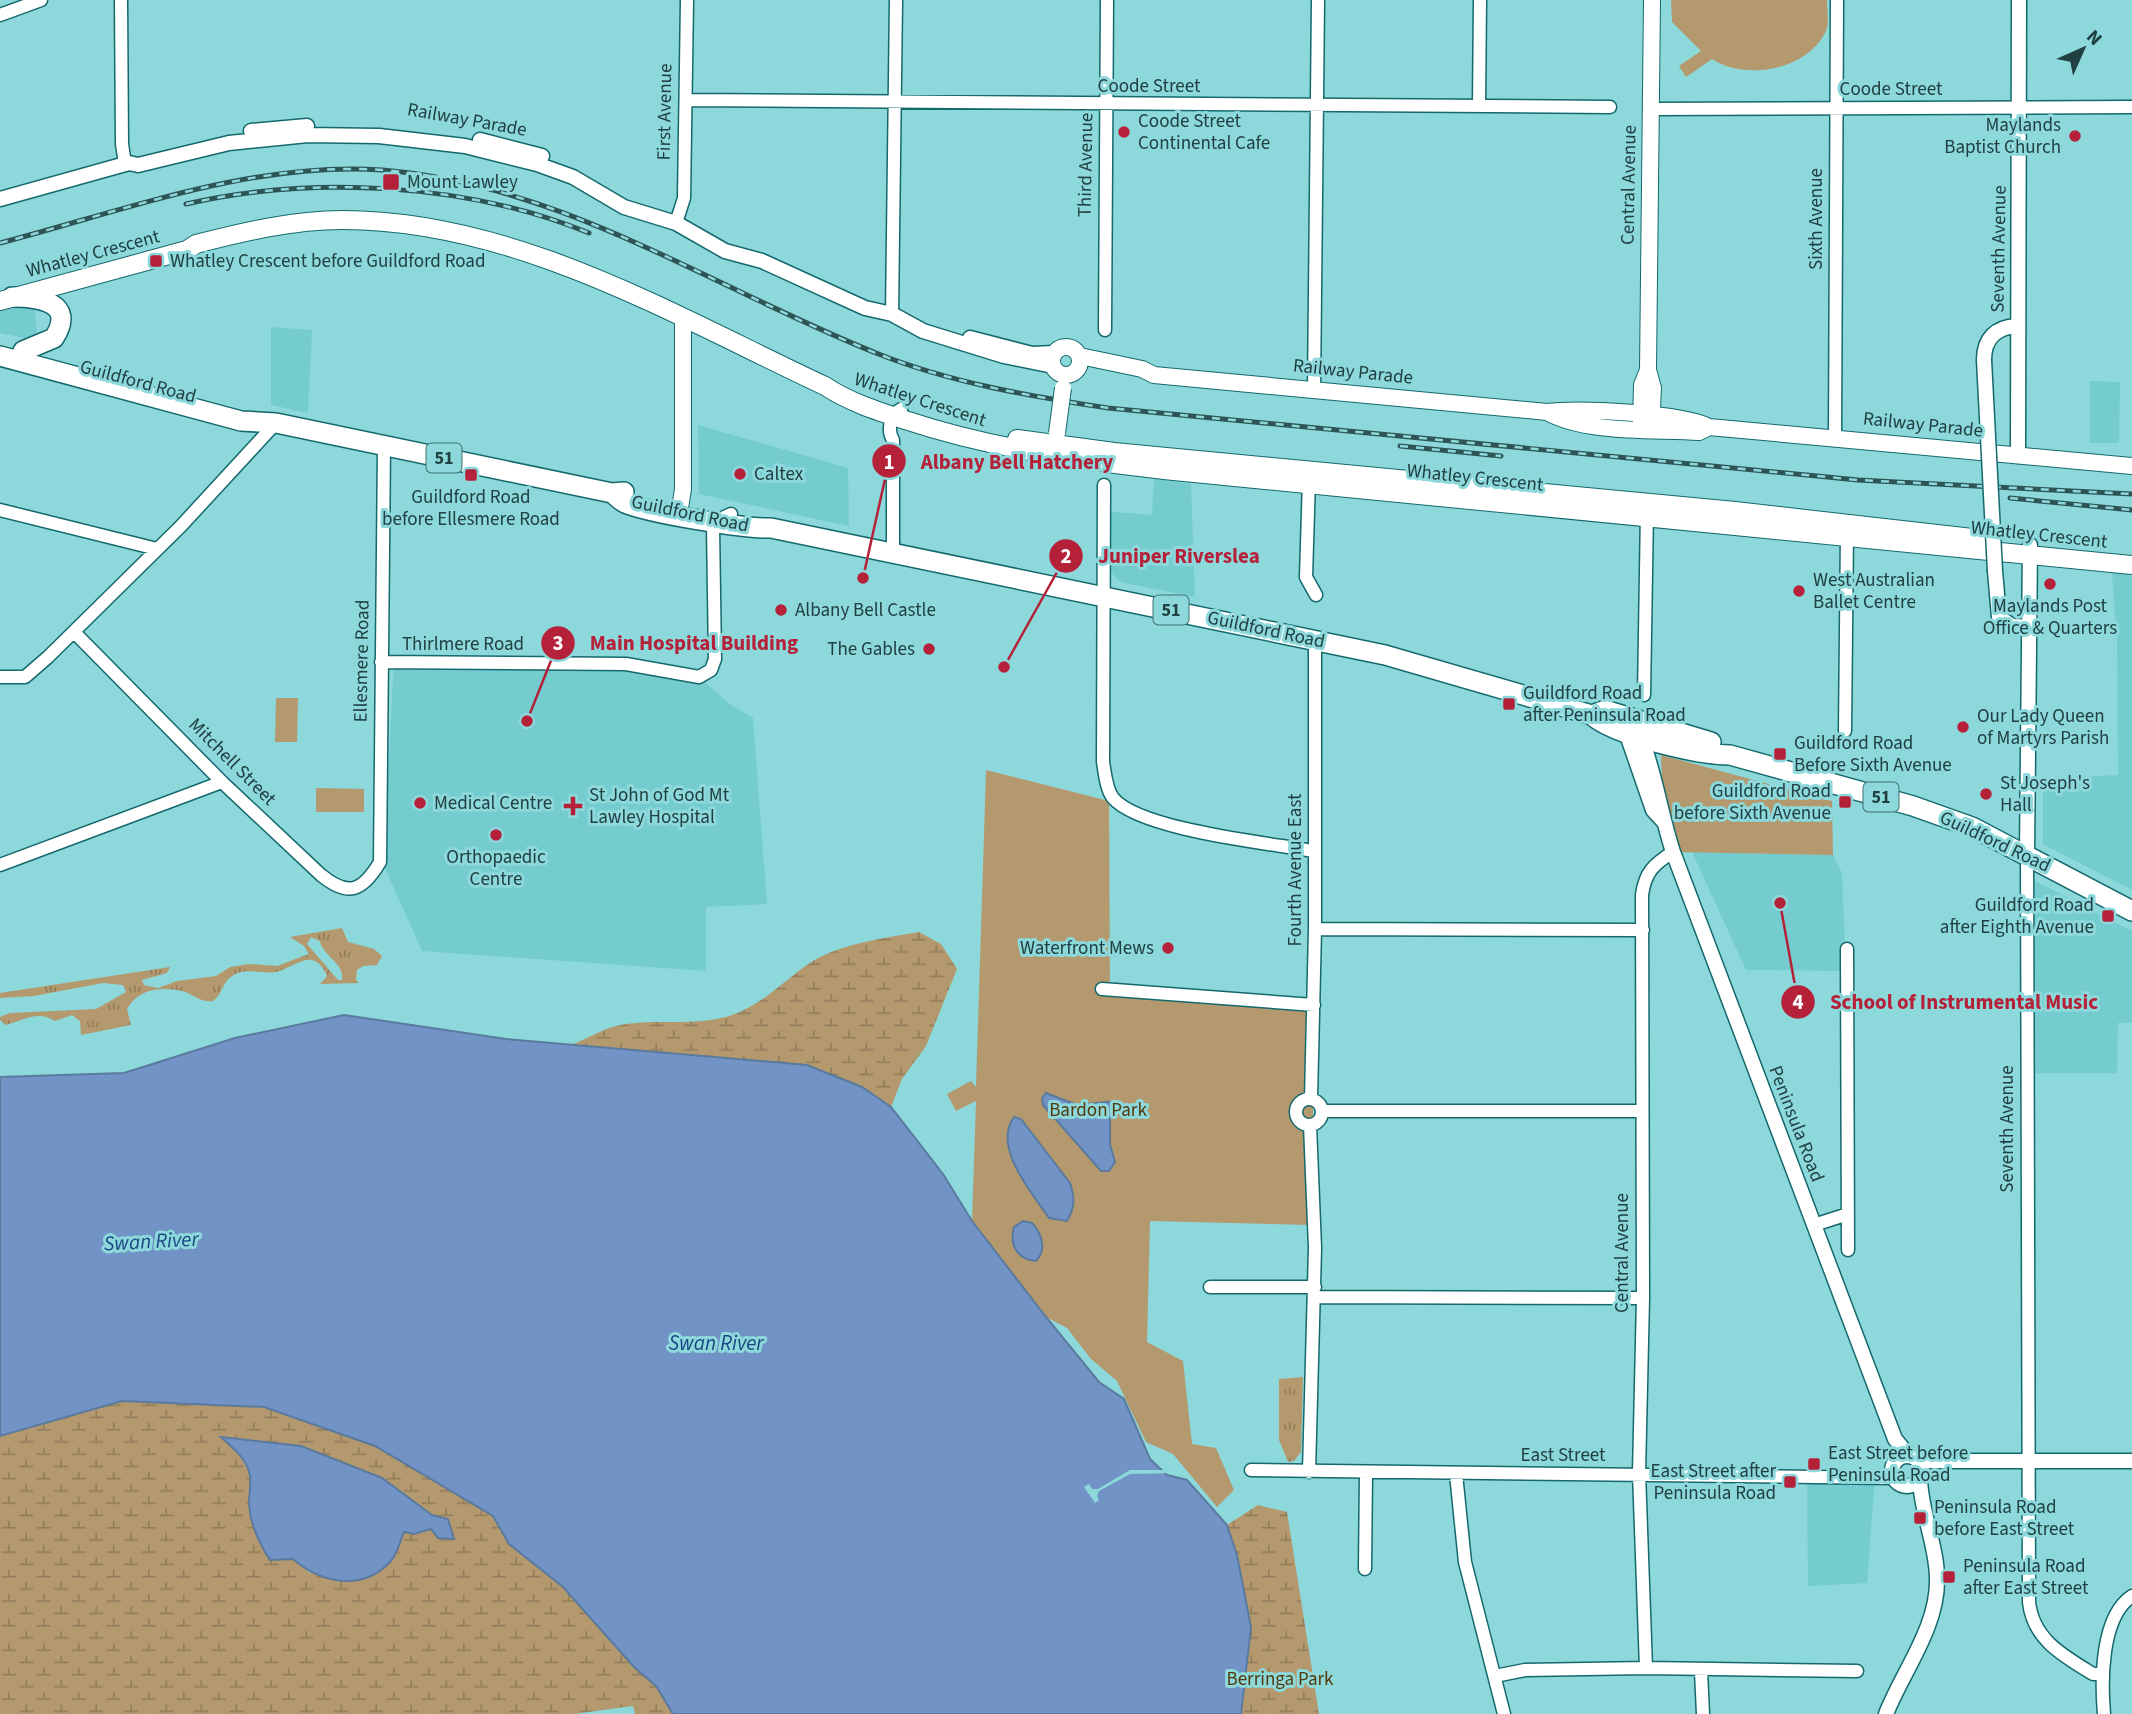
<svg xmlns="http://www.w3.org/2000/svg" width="2132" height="1714" font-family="'Source Sans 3',sans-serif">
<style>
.built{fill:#75cccf}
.grass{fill:url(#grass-tufts);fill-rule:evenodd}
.wetland{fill:url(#wetland-marsh);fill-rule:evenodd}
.park{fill:#b5996e}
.water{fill:#7293c5;stroke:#5a7a9e;stroke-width:2}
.pier{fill:#8cd8db}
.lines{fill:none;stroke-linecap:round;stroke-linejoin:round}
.minor-casing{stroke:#14696c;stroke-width:15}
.tertiary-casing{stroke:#14696c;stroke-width:17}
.secondary-casing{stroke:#14696c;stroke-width:18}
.primary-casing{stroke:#14696c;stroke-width:20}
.trunk-casing{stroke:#14696c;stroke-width:22}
.minor{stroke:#fff;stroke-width:12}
.tertiary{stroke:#fff;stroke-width:14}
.secondary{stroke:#fff;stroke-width:16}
.primary{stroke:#fff;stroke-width:18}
.trunk{stroke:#fff;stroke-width:19}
.rail-casing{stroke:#2f5456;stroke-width:5}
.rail{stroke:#8cd8db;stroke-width:2.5;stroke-dasharray:8;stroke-linecap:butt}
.tertiary-bridge-casing{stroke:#14696c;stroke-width:17;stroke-linecap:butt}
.secondary-bridge-casing{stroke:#14696c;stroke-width:18;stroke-linecap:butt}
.tertiary-bridge{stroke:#fff;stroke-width:14}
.secondary-bridge{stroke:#fff;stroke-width:16}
.poi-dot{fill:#b42139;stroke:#8cd8db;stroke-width:2.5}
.labels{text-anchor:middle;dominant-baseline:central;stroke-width:6;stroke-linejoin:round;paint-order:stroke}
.shield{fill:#8cd8db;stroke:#416e70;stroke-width:2}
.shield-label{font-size:18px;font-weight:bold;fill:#214042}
.street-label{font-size:19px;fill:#214042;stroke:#8cd8db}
.poi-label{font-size:19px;fill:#214042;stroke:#8cd8db;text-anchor:start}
.park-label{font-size:19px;fill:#533a0d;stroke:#8cd8db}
.water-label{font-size:21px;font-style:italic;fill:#1c4583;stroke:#8cd8db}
.leader{fill:none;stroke:#b42139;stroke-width:2.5}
.callout-dot{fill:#b42139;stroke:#8cd8db;stroke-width:2.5}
.mark-label{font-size:21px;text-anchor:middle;font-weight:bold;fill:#fff}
.callout-label{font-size:21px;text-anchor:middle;font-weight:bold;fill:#b42139;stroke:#8cd8db;stroke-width:6;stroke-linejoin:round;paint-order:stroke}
</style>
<defs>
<pattern id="grass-tufts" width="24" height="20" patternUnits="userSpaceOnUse" patternTransform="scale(1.75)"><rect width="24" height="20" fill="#b5996e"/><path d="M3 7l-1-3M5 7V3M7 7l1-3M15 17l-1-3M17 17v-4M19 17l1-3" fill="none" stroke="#937e5c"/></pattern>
<pattern id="wetland-marsh" width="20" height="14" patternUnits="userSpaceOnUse" patternTransform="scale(1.75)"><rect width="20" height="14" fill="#b5996e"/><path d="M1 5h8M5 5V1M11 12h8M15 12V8" fill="none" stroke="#937e5c"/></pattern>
</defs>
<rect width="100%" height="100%" fill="#8cd8db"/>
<!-- built -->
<path class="built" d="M34,303L38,341L0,333V311Z
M271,327L312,330L308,413L271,405Z
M2090,381L2120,382L2119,443H2090Z
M698,425L848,468L849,526L699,494Z
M1154,479L1191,484L1195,597L1120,582L1103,564L1104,511L1152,515Z
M2112,573L2132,574V890L2043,844V778L2118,775L2117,641Z
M394,655L611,664L699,677L731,705L753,718L767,904L706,907V971L422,951L384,866Z
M1692,852L1833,855L1842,873L1846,971L1746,970Z
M2027,877L2132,931V1023H2118L2117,1073H2026Z
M1807,1477H1875L1867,1583L1808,1586Z"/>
<!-- grass -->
<path class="grass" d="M342,928L348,942L374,949L382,956L377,965L363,966L357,970L356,980L359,983L320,984L327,976C324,969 320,962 312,960C301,958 287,970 276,972C262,974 244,967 232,976C222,982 223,994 213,1001C200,1003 194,994 182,991C160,986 138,989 127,1009L131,1025L81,1035L80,1021L72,1015L55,1021C37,1010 24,1020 6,1025L0,1020V1017L10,1013L96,1009L126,992L123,985L103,983L34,996L0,998V993L170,967L167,973L142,980L144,985L158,988L177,981L216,976L230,967L249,964L277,966L309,954L304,946L290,937ZM311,937L320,941C323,957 345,963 342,980H338L307,944Z
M1303,1377L1301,1452L1294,1461L1288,1462L1279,1440V1379Z"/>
<!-- wetland -->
<path class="wetland" d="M919,932L941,944L957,969L926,1046L902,1079L891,1107L862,1087L807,1065L571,1045C586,1039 601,1030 616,1026C654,1017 694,1028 732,1015C763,1004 781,983 807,965C836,944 885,938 919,932Z
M122,1401L264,1407L375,1446L493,1516L509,1544L563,1587L634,1667L656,1686L673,1714H635L633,1706L574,1714H0V1436ZM222,1437L301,1446L382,1478L432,1515L448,1520L414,1534L404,1532L392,1560L310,1573L293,1559L270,1560L263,1548L249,1506L250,1474L238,1452Z
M1258,1505L1287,1512L1319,1714H1241L1251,1626L1237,1555L1227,1525Z"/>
<!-- park -->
<path class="park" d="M1671,0H1827C1827,10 1830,24 1825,33C1806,70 1746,81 1712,59L1686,77L1679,66L1701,51L1672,22Z
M276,698H298L297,742H275Z
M1661,755L1832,801L1833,855L1673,852L1663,807Z
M986,770L1109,801L1110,990L1314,1008L1312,1225L1150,1221L1147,1342L1183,1361L1192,1444L1216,1448L1234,1490L1217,1507L1173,1454L1146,1442L1117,1381L1091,1359L1067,1328L1046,1317L972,1221L976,1101L956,1111L947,1094L971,1081L976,1087Z
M316,788L364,789V812H316Z"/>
<!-- water -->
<path class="water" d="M344,1015L506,1039L807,1065L862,1087L891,1107L943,1174L972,1221L1046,1317L1099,1382L1124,1399L1150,1459L1167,1475L1187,1480L1227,1525L1237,1555L1251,1627L1241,1714H673L656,1686L634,1667L563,1587L509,1544L493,1516L375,1446L264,1407L122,1401L0,1436V1077L124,1073L235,1038Z
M1046,1093L1077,1105L1117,1101L1123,1106L1110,1118V1144L1115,1162L1109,1171H1101L1043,1105L1042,1098Z
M1014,1117L1021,1119L1070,1183C1075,1197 1075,1208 1067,1221L1049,1218C1032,1193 992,1147 1014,1117Z
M1023,1221L1032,1223C1042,1234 1047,1250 1036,1261C1017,1260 1009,1244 1014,1227Z
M221,1437L301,1446L382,1478L432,1515L448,1519L454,1539L438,1538L431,1529L414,1534L404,1532C400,1541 397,1555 390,1562C362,1592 321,1583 293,1559L270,1560C259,1543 250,1524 249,1504C249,1495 251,1485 250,1476C248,1460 232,1447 221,1437Z"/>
<!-- pier -->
<path class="pier" d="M1130,1470H1167L1177,1473L1130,1474L1099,1491L1097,1496L1099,1500L1095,1503L1084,1487L1089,1484L1092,1489H1098Z"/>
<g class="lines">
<defs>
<path id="minor" d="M121,0L122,144L125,164
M0,15L41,0
M687,100L1610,107
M1479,106L1480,0
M1651,109L2132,107
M676,223L684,198L687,0
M892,314L896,0
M1105,330L1107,0
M1314,390L1318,0
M1835,437L1837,0
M1309,479L1306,577L1316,595
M1104,485L1103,762C1105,773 1106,789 1113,798C1140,830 1269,843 1313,851
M0,510L157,549
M893,552V440C887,430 890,415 901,409
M74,632L222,782L321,875C348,897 362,892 380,862L384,445
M381,662L626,664L699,677L711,670L715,659L713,527L716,521L731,514
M0,677H25L48,657L181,526L276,423
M1644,695L1647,510
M1845,731L1847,530
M2027,854L2029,1602C2033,1640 2064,1656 2093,1674H2101
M0,865L222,782
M1315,929L1643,930
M1847,949L1848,1250
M1102,989L1314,1005
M1296 1112a13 13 0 1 1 26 0a13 13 0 1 1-26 0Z
M1311,1099L1315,929V640
M1322,1111H1642
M1814,1225L1848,1214
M1210,1287H1315
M1315,1297L1643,1298
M1251,1470L1893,1478
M1309,1472L1315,1248L1310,1125
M1456,1474L1465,1562L1504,1714
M1365,1569L1366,1473
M1646,1668L1639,1473L1643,1298L1642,895C1645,872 1654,864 1673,852
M1701,1671L1703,1714
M1495,1676L1525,1670L1646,1668L1857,1671
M2104,1714C2101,1680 2101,1616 2132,1596"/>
<path id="tertiary" d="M251,131L307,126
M480,140L542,156
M0,199L129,163L138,165L229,143L308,135L379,136L465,146L537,164L573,177L624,207L676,223L725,251L762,261L865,308L892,314L923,331L1004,356L1053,366
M970,338L1032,354L1054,353
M1984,360C1984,338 1996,327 2017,326
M2018,456L2019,0
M1995,571L1999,617L2012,626L2030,627
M1626,732L1653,810L1663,821
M1639,732C1655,771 1660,812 1673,852L1895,1439L1909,1456
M2027,854L2030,545
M1892 1471a15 15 0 1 1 30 0a15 15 0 1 1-30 0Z
M1918,1461H2132
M1886,1714C1903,1671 1938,1627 1937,1579C1937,1545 1921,1514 1920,1479"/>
<path id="secondary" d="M1052 361a14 14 0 1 1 28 0a14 14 0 1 1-28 0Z
M1080,356L1142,369L1154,375L1547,412C1578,408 1683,413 1709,427L2132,466
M1547,412C1586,434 1654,429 1699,432L1709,427
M1641,425L1642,385L1648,370
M1651,429L1653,388L1648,370L1652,0
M679,514L683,489V319"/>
<path id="primary" d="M0,301L187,250L196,244C243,232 293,220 342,220C515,220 673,315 825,386C849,402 877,411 905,420C990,448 1075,460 1164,470L2132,565
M1017,439L1114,452L1735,511L1981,539"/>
<path id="trunk" d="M12,297C38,297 77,302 54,338L23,351
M0,356L241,421L276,423L612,493L624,492
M612,493C616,496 621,501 625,503C649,513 744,529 771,528L1385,655L1592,715C1612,735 1700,755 1730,755L1913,806L1972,827L2132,911
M1592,715L1605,710L1711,742"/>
</defs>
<!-- minor casing -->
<use href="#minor" class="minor-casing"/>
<!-- tertiary casing -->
<use href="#tertiary" class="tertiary-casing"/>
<!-- secondary casing -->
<use href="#secondary" class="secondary-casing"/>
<!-- primary casing -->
<use href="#primary" class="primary-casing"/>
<!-- trunk casing -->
<use href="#trunk" class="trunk-casing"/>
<!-- minor -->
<use href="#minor" class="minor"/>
<!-- tertiary -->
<use href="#tertiary" class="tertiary"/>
<!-- secondary -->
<use href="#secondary" class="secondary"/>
<!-- primary -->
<use href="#primary" class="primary"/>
<!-- trunk -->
<use href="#trunk" class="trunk"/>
<defs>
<path id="rail" d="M186,204C313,175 467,183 589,233
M0,243C123,211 253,161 382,170C561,184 713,288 876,353C951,383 1029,396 1108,408L1858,480L2132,494
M1400,446L1501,456
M2010,498L2132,510"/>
</defs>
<!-- rail casing -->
<use href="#rail" class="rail-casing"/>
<!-- rail -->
<use href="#rail" class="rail"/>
<defs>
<path id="tertiary-bridge" d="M1984,360L1995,571"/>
<path id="secondary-bridge" d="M1057,433L1063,388"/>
</defs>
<!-- tertiary-bridge casing -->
<use href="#tertiary-bridge" class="tertiary-bridge-casing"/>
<!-- secondary-bridge casing -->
<use href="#secondary-bridge" class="secondary-bridge-casing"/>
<!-- tertiary-bridge -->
<use href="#tertiary-bridge" class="tertiary-bridge"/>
<!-- secondary-bridge -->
<use href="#secondary-bridge" class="secondary-bridge"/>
</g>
<!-- markers -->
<g class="poi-dot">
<circle cx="1124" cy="132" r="7"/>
<circle cx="2075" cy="136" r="7"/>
<rect x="382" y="173" width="18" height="18" rx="3.5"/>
<rect x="149" y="254" width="14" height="14" rx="3.5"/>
<circle cx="740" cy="474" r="7"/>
<rect x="464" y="468" width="14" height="14" rx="3.5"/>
<circle cx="2050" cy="584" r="7"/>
<circle cx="1799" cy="591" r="7"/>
<circle cx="781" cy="610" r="7"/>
<circle cx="929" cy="649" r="7"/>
<rect x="1502" y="697" width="14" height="14" rx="3.5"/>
<circle cx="1963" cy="727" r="7"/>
<rect x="1773" y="747" width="14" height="14" rx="3.5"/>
<circle cx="1986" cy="794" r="7"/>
<rect x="1838" y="795" width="14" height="14" rx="3.5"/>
<circle cx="420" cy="803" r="7"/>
<path d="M569.5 795.5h7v7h7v7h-7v7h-7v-7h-7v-7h7z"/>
<circle cx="496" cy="835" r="7"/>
<rect x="2101" y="909" width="14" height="14" rx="3.5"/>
<circle cx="1168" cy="948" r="7"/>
<rect x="1807" y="1457" width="14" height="14" rx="3.5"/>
<rect x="1783" y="1475" width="14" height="14" rx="3.5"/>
<rect x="1913" y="1511" width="14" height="14" rx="3.5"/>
<rect x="1942" y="1570" width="14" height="14" rx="3.5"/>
</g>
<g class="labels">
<!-- shield labels -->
<g class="shield">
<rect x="426.5" y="443.5" width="35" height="29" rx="5"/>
<rect x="1153.5" y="595.5" width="35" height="29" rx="5"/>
<rect x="1863.5" y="782.5" width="35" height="29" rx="5"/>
</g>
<g class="shield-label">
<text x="444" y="458">51</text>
<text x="1171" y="610">51</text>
<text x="1881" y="797">51</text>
</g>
<!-- street labels -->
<g class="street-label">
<text x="1149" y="86">Coode Street</text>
<text x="1891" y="89">Coode Street</text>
<text transform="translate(665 112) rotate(-89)">First Avenue</text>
<text transform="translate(467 120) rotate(10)">Railway Parade</text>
<text transform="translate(1086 165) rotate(-89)">Third Avenue</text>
<text transform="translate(1629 185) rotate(-89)">Central Avenue</text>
<text transform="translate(1816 219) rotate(-90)">Sixth Avenue</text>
<text transform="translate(1999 249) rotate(-89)">Seventh Avenue</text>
<text transform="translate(93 254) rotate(-15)">Whatley Crescent</text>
<text transform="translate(1353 372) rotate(6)">Railway Parade</text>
<text transform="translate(138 382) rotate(15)">Guildford Road</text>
<text transform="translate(920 400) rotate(18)">Whatley Crescent</text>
<text transform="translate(1923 425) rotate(6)">Railway Parade</text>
<text transform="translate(1475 478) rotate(6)">Whatley Crescent</text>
<text transform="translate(690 514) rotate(12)">Guildford Road</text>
<text transform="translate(2039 535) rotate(6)">Whatley Crescent</text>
<text transform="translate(1266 630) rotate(12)">Guildford Road</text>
<text x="463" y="644">Thirlmere Road</text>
<text transform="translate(362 661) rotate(-89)">Ellesmere Road</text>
<text transform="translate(232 762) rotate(45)">Mitchell Street</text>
<text transform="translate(1995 842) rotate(25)">Guildford Road</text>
<text transform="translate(1295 870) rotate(-90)">Fourth Avenue East</text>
<text transform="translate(1796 1124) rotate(69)">Peninsula Road</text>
<text transform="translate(2007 1129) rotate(-90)">Seventh Avenue</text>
<text transform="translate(1622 1253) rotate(-90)">Central Avenue</text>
<text x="1563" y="1455">East Street</text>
</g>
<!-- poi labels -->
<g class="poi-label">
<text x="1138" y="121">Coode Street<tspan x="1138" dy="22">Continental Cafe</tspan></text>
<text x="2061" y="125" text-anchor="end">Maylands<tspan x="2061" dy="22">Baptist Church</tspan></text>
<text x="407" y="182">Mount Lawley</text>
<text x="170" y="261">Whatley Crescent before Guildford Road</text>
<text x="754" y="474">Caltex</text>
<text x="471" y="497" text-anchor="middle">Guildford Road<tspan x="471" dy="22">before Ellesmere Road</tspan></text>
<text x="1813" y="580">West Australian<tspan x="1813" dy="22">Ballet Centre</tspan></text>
<text x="2050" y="606" text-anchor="middle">Maylands Post<tspan x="2050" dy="22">Office &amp; Quarters</tspan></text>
<text x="795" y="610">Albany Bell Castle</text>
<text x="915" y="649" text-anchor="end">The Gables</text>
<text x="1523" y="693">Guildford Road<tspan x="1523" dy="22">after Peninsula Road</tspan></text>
<text x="1977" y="716">Our Lady Queen<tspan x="1977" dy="22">of Martyrs Parish</tspan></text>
<text x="1794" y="743">Guildford Road<tspan x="1794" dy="22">Before Sixth Avenue</tspan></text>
<text x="2000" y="783">St Joseph's<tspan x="2000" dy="22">Hall</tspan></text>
<text x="1831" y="791" text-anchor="end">Guildford Road<tspan x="1831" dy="22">before Sixth Avenue</tspan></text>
<text x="589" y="795">St John of God Mt<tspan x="589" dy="22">Lawley Hospital</tspan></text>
<text x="434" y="803">Medical Centre</text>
<text x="496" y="857" text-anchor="middle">Orthopaedic<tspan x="496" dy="22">Centre</tspan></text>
<text x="2094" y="905" text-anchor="end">Guildford Road<tspan x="2094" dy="22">after Eighth Avenue</tspan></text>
<text x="1154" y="948" text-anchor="end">Waterfront Mews</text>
<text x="1828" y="1453">East Street before<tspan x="1828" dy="22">Peninsula Road</tspan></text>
<text x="1776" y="1471" text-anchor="end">East Street after<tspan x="1776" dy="22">Peninsula Road</tspan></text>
<text x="1934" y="1507">Peninsula Road<tspan x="1934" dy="22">before East Street</tspan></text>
<text x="1963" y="1566">Peninsula Road<tspan x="1963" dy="22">after East Street</tspan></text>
</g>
<!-- park labels -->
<g class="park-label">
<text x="1098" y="1110">Bardon Park</text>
<text x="1280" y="1679">Berringa Park</text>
</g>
<!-- water labels -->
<g class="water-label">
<text transform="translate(151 1241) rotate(-3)">Swan River</text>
<text x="716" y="1343">Swan River</text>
</g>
</g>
<!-- callouts -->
<path class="leader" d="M863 578L889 461M1004 667L1066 556M527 721L558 643M1780 903L1798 1002"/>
<g class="callout-dot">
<circle cx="863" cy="578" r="7"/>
<circle cx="1004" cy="667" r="7"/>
<circle cx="527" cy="721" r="7"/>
<circle cx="1780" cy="903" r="7"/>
<circle cx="889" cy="461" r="18"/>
<circle cx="1066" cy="556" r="18"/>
<circle cx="558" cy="643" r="18"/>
<circle cx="1798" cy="1002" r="18"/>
</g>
<g class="mark-label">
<text x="889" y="469">1</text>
<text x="1066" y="563">2</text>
<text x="558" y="650">3</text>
<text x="1798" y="1009">4</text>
</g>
<g class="callout-label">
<text x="1017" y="469">Albany Bell Hatchery</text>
<text x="1179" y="563">Juniper Riverslea</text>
<text x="694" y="650">Main Hospital Building</text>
<text x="1964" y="1009">School of Instrumental Music</text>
</g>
<!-- north arrow -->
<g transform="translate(2083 49) rotate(45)" stroke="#8cd8db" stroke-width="5" paint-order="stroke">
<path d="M0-5L12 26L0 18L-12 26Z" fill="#214042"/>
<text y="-10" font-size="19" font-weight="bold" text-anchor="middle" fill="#214042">N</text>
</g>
</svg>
